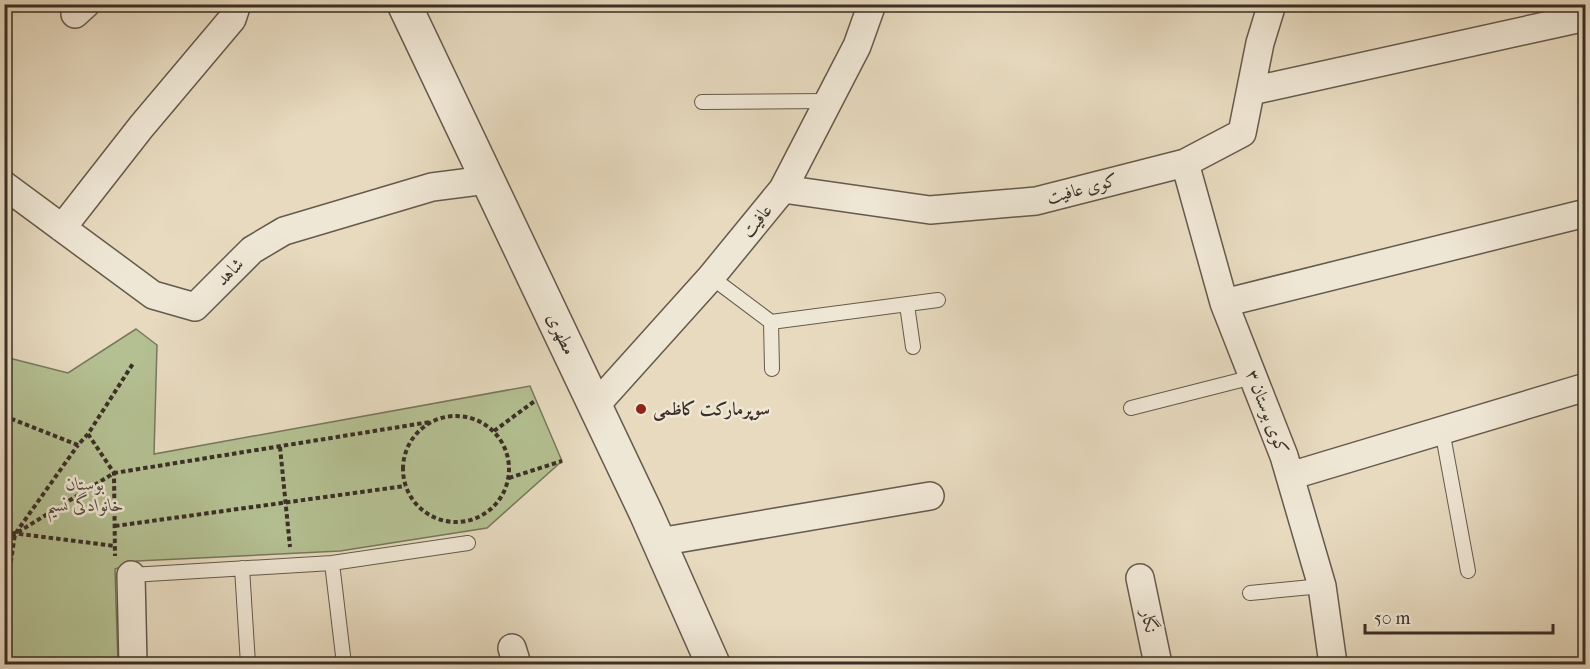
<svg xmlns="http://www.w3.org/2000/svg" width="1590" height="669" font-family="'IM FELL French Canon',Amiri,serif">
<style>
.green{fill:#b4c092;stroke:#77785c;stroke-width:1.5}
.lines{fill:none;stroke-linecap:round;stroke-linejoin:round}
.service-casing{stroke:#655a4c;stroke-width:16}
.minor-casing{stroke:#655a4c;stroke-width:30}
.tertiary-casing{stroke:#655a4c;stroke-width:36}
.path{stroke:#3a2f26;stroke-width:4;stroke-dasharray:4.5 3;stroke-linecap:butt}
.service{stroke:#efe7d5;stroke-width:14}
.minor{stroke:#efe7d5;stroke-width:27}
.tertiary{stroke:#efe7d5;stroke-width:33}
.poi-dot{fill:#8f2418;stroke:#efe7d5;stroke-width:2}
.labels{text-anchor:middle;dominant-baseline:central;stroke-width:5;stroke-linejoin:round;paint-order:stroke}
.street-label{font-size:18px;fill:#3a2f26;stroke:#efe7d5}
.poi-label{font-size:18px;font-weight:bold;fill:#3a2f26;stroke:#efe7d5;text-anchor:start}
.park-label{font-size:18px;font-style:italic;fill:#524c3c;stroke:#efe7d5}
</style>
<rect width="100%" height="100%" fill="#e7dabf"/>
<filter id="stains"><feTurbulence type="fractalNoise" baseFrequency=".00333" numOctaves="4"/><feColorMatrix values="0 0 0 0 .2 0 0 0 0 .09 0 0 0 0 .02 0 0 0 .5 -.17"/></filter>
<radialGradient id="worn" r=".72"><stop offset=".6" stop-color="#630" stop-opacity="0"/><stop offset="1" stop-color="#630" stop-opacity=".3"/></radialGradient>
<!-- green -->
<path class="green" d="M136,329L157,345L154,454L530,386L562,461L487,528L340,551L137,561L115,569L118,664H5V357L68,373Z"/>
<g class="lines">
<defs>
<path id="service" d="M702,102L829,101
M711,277L771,322L938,300
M907,305L913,347
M771,322L772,369
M1131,408L1253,377
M1442,430L1468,571
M332,563L344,664
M242,568L248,664
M131,575L332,563L468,543
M1250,593L1322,586"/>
<path id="minor" d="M75,14L86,4
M1251,91L1586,17
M1185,163L1224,303L1284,456L1322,586L1333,664
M4,185L153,295L195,307L252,250L284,231L432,187L487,180
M783,189L930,210L1036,201L1185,163L1242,133L1260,43L1272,4
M62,228L141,127L232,19L237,4
M1224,303L1586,213
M595,406L711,277L783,189L857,46L872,4
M1290,476L1586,387
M659,542L930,496
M131,575L133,664
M1140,578L1158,664
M512,648L517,664"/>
<path id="tertiary" d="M404,4L646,513L713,664"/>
</defs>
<!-- service casing -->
<use href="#service" class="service-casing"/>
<!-- minor casing -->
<use href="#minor" class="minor-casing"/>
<!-- tertiary casing -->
<use href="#tertiary" class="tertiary-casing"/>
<!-- path -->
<path class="path" d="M4,40L10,37
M403 469a53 53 0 1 1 106 0a53 53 0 1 1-106 0Z
M4,416L78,445L88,434L134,362
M494,431L536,400
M88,434L114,473L115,556
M280,447L290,547
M509,478L562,461
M115,526L405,486
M4,532L115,546
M4,538L15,534L114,473L430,422
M4,607L15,534L78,445"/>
<!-- service -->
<use href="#service" class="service"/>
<!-- minor -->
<use href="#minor" class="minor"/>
<!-- tertiary -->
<use href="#tertiary" class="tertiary"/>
</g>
<!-- markers -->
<circle class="poi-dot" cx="641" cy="409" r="6"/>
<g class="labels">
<!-- street labels -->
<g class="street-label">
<text transform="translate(1082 189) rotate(-15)">کوی عافیت</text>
<text transform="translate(757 221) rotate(-51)">عافیت</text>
<text transform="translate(230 272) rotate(-45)">شاهد</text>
<text transform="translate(561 334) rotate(65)">مطهری</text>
<text transform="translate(1267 412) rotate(69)">کوی بوستان ۳</text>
<text transform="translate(1149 621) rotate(78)">نگار</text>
</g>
<!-- poi labels -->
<g class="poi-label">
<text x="653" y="409">سوپرمارکت کاظمی</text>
</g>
<!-- park labels -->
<g class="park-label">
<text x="85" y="484">بوستان<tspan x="85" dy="21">خانوادگی نسیم</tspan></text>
</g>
</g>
<!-- margin -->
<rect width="1590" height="669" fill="none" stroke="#e7dabf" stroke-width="24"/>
<rect x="6" y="6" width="1578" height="657" fill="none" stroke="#3a2f26" stroke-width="3"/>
<rect x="12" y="12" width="1566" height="645" fill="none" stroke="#3a2f26" stroke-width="1.5"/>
<!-- scale -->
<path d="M1365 624v9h188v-9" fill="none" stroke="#3a2f26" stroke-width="3"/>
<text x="1374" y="624" font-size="18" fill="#3a2f26" stroke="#efe7d5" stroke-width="4.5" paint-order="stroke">50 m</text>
<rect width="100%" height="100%" filter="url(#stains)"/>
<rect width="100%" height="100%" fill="url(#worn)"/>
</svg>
